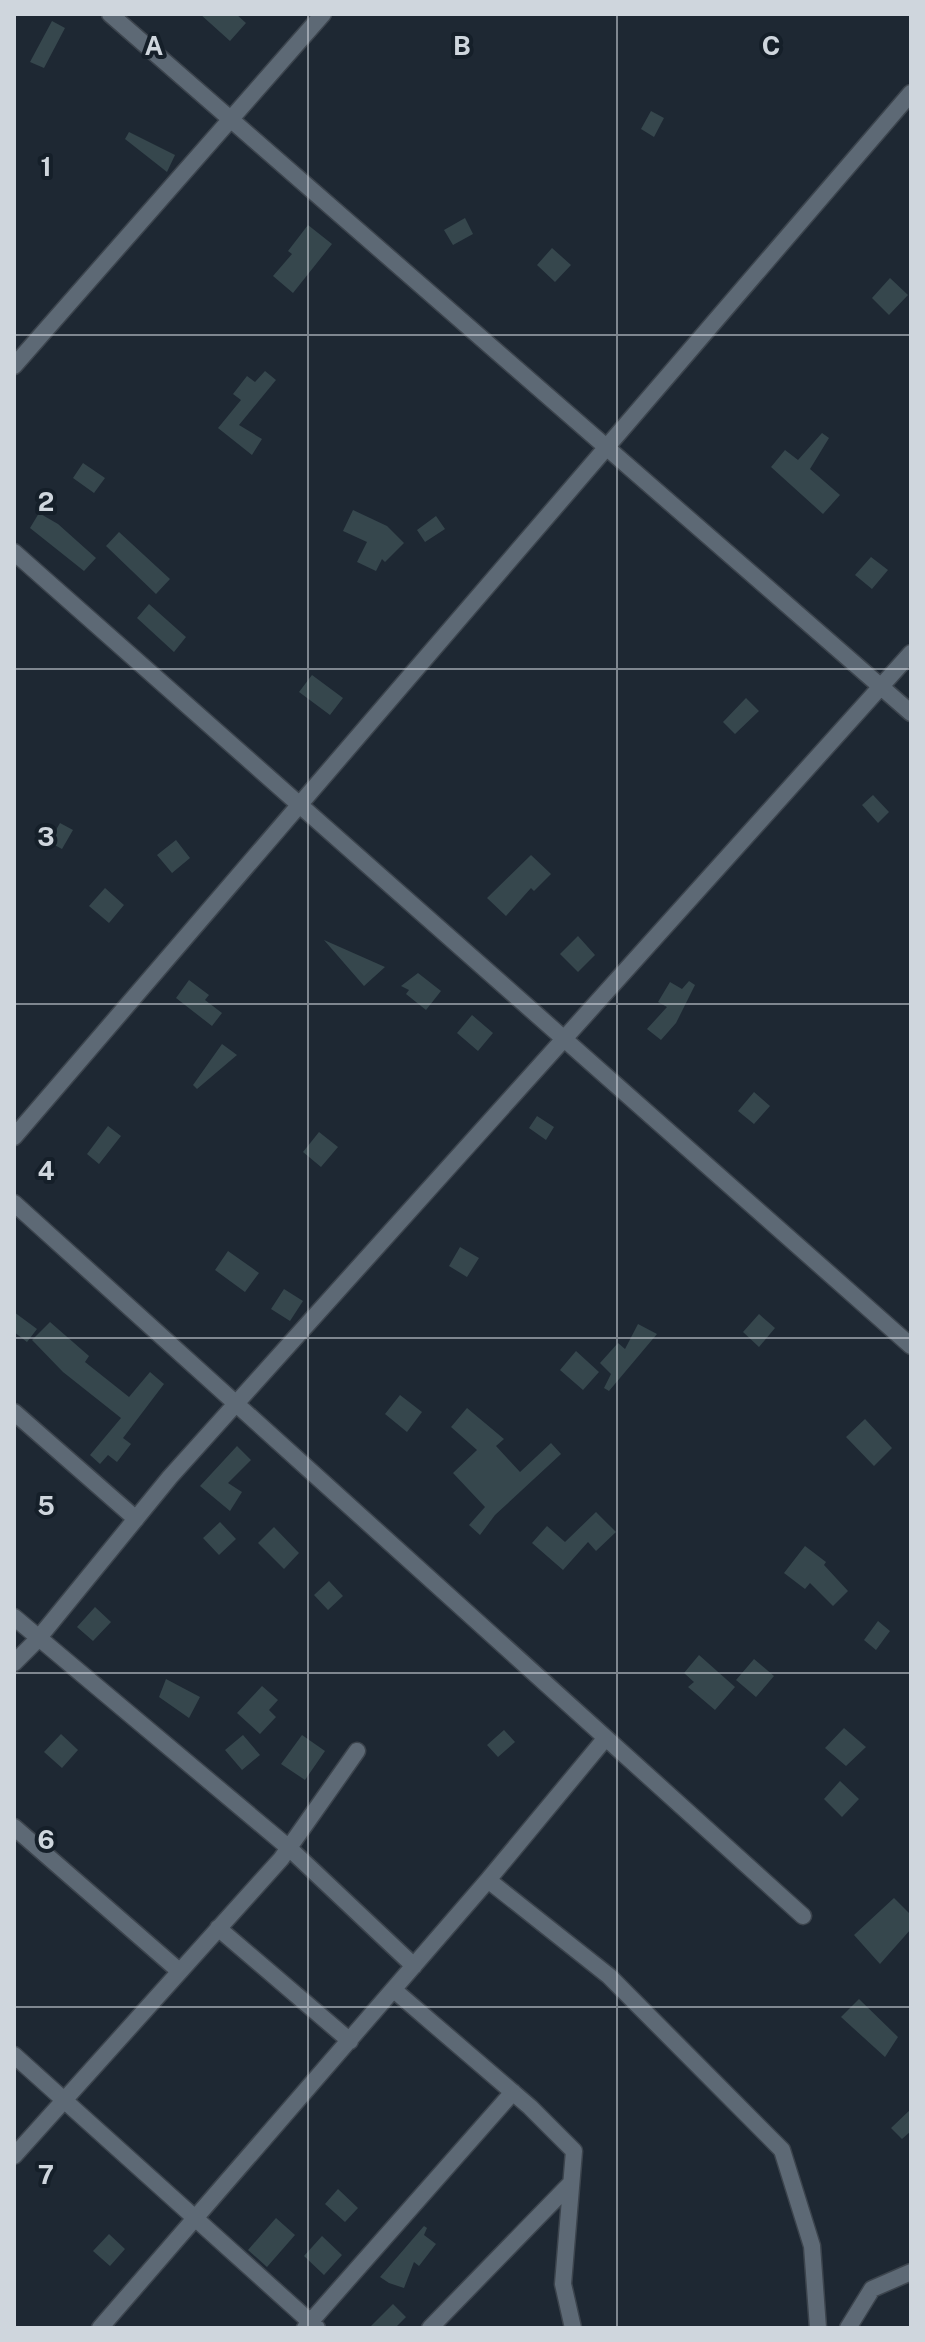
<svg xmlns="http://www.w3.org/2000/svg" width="925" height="2342" font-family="'Public Sans',sans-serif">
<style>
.building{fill:#36474d}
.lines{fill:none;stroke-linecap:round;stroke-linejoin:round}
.street-casing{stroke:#3c444d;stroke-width:19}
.street{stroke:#5d6975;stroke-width:16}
.grid{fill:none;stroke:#cfd6dd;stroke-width:2;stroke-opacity:0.55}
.grid-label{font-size:26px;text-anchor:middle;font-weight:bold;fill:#cfd6dd;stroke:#151f29;stroke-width:8;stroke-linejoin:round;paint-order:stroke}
</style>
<rect width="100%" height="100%" fill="#1e2833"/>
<!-- building -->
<path class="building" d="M200,14H236L246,23L230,41Z
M52,21L65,28L44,68L30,62Z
M651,111L664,118L654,137L641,129Z
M129,132L175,155L167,172L125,139Z
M465,218L473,234L453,245L444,230Z
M308,225L332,244L293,293L273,276L292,254L288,251Z
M552,248L571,265L555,282L537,265Z
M890,278L908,295L889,315L872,298Z
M265,371L276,380L239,425L262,439L252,455L218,428L241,400L233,394L247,376L255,382Z
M822,433L829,438L810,469L840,495L823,514L771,467L785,450L798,460Z
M83,463L105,478L94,493L73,478Z
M353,510L387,526L404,543L385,562L382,559L376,571L357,562L367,542L343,531Z
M39,513L58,524L96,558L84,571L30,528Z
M436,516L445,529L425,542L417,530Z
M119,532L170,579L156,594L106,546Z
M871,557L888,570L872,589L855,575Z
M149,604L186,637L174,652L137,618Z
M312,675L343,698L330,715L299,692Z
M746,698L759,711L735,734L723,722Z
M873,795L889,812L878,823L862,805Z
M60,823L73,830L62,849L49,842Z
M176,840L190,858L172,873L157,855Z
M531,855L551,874L534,891L531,888L506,916L487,898Z
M105,888L124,905L109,923L89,906Z
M578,936L595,955L578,972L560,954Z
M324,940L385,967L364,986Z
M418,973L441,991L426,1010L406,994L409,990L401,986Z
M189,980L209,995L205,1000L222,1013L212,1026L176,998Z
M689,981L695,985L676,1023L661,1040L647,1029L667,1007L658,1002L670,982L682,989Z
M472,1015L493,1033L478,1051L457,1033Z
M222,1044L237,1055L197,1089L193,1085Z
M754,1092L770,1106L754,1124L738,1111Z
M537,1116L554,1127L546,1140L529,1128Z
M108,1126L121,1136L99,1164L87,1154Z
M319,1132L338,1147L321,1167L303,1152Z
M460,1247L479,1258L467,1277L449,1266Z
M228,1251L259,1273L245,1292L215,1270Z
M284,1289L303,1301L290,1321L271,1309Z
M14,1312L37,1329L27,1342L14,1332Z
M759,1314L775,1328L759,1347L743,1332Z
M50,1322L89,1356L85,1362L129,1397L150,1372L164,1384L123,1438L131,1444L117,1462L108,1455L100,1464L90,1455L121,1418L63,1372L32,1340Z
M638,1324L657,1334L609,1391L604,1388L611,1374L600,1363L618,1343L625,1349Z
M576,1351L599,1372L583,1390L560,1370Z
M400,1395L422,1412L407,1432L385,1414Z
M467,1408L504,1439L496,1446L520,1472L551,1443L561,1454L495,1515L480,1535L469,1525L485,1507L453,1473L477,1450L451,1427Z
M865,1419L892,1448L874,1466L846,1437Z
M237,1446L251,1460L228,1483L242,1492L230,1511L200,1486Z
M596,1512L616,1532L596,1551L588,1542L563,1570L532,1543L547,1526L565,1542Z
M220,1522L236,1539L219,1555L203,1538Z
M274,1527L299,1553L284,1569L258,1543Z
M805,1546L826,1562L824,1565L848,1591L833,1606L810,1583L805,1589L784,1573Z
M329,1581L343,1596L328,1610L314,1595Z
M95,1607L111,1622L93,1641L77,1627Z
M878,1621L890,1631L876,1650L864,1640Z
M699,1655L735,1687L715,1710L688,1687L694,1682L684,1673Z
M754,1659L774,1676L756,1697L736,1680Z
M166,1679L200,1697L189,1718L159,1697Z
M262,1686L278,1700L269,1710L276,1717L260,1734L237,1713Z
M844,1728L866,1747L846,1766L825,1748Z
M504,1730L515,1742L498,1757L487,1745Z
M61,1734L78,1750L62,1768L44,1752Z
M243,1735L260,1755L242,1770L225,1750Z
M302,1735L325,1751L305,1780L281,1764Z
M840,1781L859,1799L842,1817L824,1799Z
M894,1898L911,1915V1929L880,1964L854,1935Z
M859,1999L898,2037L885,2057L841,2017Z
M911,2109V2131L902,2139L891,2128Z
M338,2189L358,2208L345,2222L325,2204Z
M276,2218L295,2235L267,2267L248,2250Z
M424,2226L427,2228L424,2235L436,2244L419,2266L414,2262L404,2288L389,2283L380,2277Z
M109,2234L125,2249L110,2266L93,2251Z
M322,2236L342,2255L324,2275L304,2256Z
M393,2304L406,2317L395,2328H369Z"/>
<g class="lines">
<defs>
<path id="street" d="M110,14L911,713
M14,366L323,14
M14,552L911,1346
M14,1137L911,93
M14,1203L803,1916
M14,1412L136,1519
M14,1617L289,1848L414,1966
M14,1663L37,1640L170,1477L911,653
M14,1827L178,1970
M488,1880L609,1976L782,2150L812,2246L818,2328
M218,1928L350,2041
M394,1990L530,2107L574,2151L563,2284L573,2328
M14,2055L317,2328
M14,2156L281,1859L357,1751
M100,2328L488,1880L604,1740
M305,2328L513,2092
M430,2328L571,2183
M848,2328L872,2289L911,2272"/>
</defs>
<!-- street casing -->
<use href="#street" class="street-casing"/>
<!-- street -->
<use href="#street" class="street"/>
</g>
<!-- grid -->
<path class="grid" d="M308,14V2328M617,14V2328M14,335H911M14,669H911M14,1004H911M14,1338H911M14,1673H911M14,2007H911"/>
<g class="grid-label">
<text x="154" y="55">A</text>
<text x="462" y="55">B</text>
<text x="771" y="55">C</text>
<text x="46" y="176">1</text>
<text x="46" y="511">2</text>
<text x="46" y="846">3</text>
<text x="46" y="1180">4</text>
<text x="46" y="1515">5</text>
<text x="46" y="1849">6</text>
<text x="46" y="2184">7</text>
</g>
<!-- border -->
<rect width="925" height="2342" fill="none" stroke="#cfd6dd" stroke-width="32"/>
</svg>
